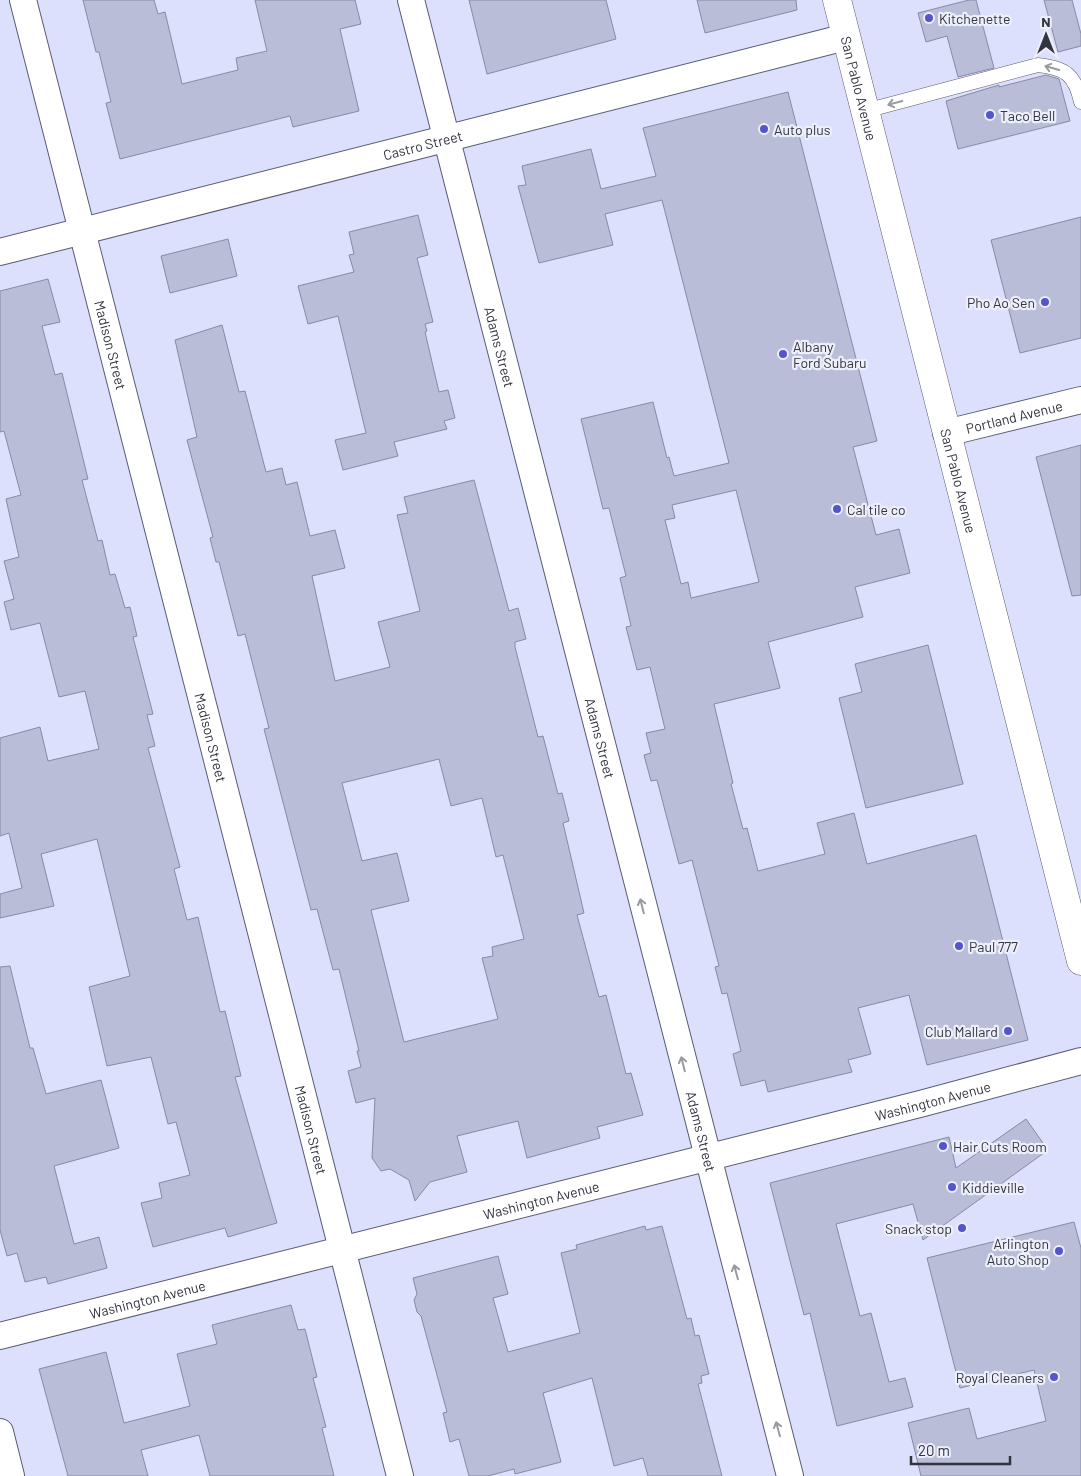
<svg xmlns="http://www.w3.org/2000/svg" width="1081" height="1476" font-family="Barlow,sans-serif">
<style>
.building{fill:#b9bdd8;stroke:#868ba4;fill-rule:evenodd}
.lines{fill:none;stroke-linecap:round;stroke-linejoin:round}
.lane-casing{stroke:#585c73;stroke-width:15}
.street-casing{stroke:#585c73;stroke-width:28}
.primary-casing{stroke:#585c73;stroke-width:29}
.lane{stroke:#fff;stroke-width:14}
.street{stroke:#fff;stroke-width:26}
.primary{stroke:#fff;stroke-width:28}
.oneway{stroke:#989a9f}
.poi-dot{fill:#5454cb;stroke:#edeffa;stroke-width:2}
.labels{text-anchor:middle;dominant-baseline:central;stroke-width:4.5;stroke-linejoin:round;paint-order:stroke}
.poi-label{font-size:14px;fill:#32343f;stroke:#edeffa;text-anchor:start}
.street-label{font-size:14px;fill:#32343f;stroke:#edeffa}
</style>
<rect width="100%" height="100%" fill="#dce0fc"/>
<!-- building -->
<path class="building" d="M83,0H154L158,14L165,12L182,84L238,70L236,58L267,51L255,0H355L361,24L340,29L359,111L293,127L290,116L120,159L106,103L111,102L99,52H96Z
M469,0H606L616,39L487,74Z
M697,0H796L797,10L705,33Z
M969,0H976L994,68L958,77L947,36L926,42L918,13Z
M1044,0H1072L1081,34V46L1058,52Z
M1046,75L1059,79L1070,121L958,149L946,101L999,85V87Z
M788,92L877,441L853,447L876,535L899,529L910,573L855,587L863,617L768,642L780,688L714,704L733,783L731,784L743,829L747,828L758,871L825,854L817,823L854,813L867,864L976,835L1028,1040L927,1065L909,995L858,1008L871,1054L848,1060L852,1072L768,1092L765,1080L741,1086L733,1054L741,1051L727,993L722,994L715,967L719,966L692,860L679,864L657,780L651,781L644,755L651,753L646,733L665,729L650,667L637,670L626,627L631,626L620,578L626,576L609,508L603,509L581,419L653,402L667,458L669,457L674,476L729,463L662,200L605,214L613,245L539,263L518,186L526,185L522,166L591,149L601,189L656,176L643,128ZM736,490L759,582L691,598L688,582L681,584L665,520L675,518L672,505Z
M418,215L428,255L417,258L433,322L425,324L427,331L425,332L439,392L448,390L455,418L444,421L447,429L394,442L398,456L343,470L335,440L366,433L338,316L308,324L298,286L354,272L349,255L354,254L349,232Z
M1081,217V338L1020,353L991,240Z
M228,239L237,276L170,293L161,256Z
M48,279L60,322L42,326L55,375L62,373L88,479L82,480L98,541L102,540L110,575L115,574L125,608L130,607L137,636L133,637L153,714L147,715L155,746L148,748L180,867L174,869L187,920L198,917L220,1012L225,1011L241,1076L235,1077L277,1223L228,1237L225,1228L153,1247L141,1203L162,1198L159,1183L190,1175L176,1122L168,1124L151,1057L107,1066L89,987L130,976L97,839L41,854L54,906L0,918V894L22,888L9,833L0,836V738L40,727L48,761L99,749L85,691L59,697L40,623L11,630L4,602L14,599L4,561L19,557L6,499L21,495L4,431L0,432V291Z
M222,325L239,392L245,391L266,472L282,468L286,485L297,482L310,536L335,530L345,568L312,576L335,681L390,667L378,622L420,611L397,515L408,513L404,497L474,480L509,611L518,608L526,639L515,642V647L538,737L543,736L558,794L562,793L569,821L563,823L584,913L577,915L599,997L606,995L626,1074L631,1073L643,1115L597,1127L600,1138L527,1158L518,1121L457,1136L467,1172L430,1182L415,1201L409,1180L390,1169L381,1171L372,1158L375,1098L356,1103L348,1071L361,1067L357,1051H359L339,969L333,970L317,909L311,910L264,729L269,728L245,634L238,636L219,562H216L210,538L213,537L187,440L197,437L175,340ZM439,759L451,806L482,798L496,857L503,855L524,939L492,947L493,956L482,958L498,1019L404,1042L371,910L409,901L397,853L362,861L342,783Z
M1081,445V595L1072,596L1036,457Z
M928,645L963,784L866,808L839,698L862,692L855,664Z
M10,966L30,1048H33L46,1094L101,1080L119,1148L54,1166L74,1244L99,1237L107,1268L48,1284L46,1277L25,1282L17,1253L7,1256L0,1230V967Z
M1026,1119L1048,1150L923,1240L913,1204L836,1224L860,1316L871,1313L889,1382L905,1378L913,1407L837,1426L810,1313L804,1315L770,1183L949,1137L956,1168Z
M1074,1222L1081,1248V1476H921L908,1423L969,1408L977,1439L1046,1421L1034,1370L960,1388L927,1258Z
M645,1226L646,1230L662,1226L687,1319L691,1318L695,1336L699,1335L709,1374L701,1376L702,1383L698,1384L722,1476H648L643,1458L614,1466L592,1378L543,1393L561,1462L515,1474L514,1469L488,1476H469L459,1439L450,1442L443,1413L447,1412L421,1316L417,1312L414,1300L417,1294L413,1278L498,1256L508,1294L493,1298L508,1352L580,1333L561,1253L577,1249L576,1245Z
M291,1305L298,1330L305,1329L317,1377L313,1378L326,1427L322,1428L334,1476H210L199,1435L141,1450L148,1476H68L39,1369L106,1352L124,1423L190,1406L177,1354L217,1344L212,1325Z"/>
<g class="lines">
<defs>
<path id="lane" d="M865,111L1038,65C1066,68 1075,75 1081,102"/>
<g id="street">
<path id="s1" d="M23,0L400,1476"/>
<path id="s2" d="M411,0L790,1476"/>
<path id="s3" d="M0,252L846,37"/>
<path id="s4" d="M946,433L1081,400"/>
<path id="s5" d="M0,1336L920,1104L1081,1061"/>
<path d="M0,1432L11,1476"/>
</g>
<g id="primary">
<path id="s6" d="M837,0L1081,961"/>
</g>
</defs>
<!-- lane casing -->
<use href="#lane" class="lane-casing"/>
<!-- street casing -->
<use href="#street" class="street-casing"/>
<!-- primary casing -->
<use href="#primary" class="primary-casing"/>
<!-- lane -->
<use href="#lane" class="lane"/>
<!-- street -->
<use href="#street" class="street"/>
<!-- primary -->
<use href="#primary" class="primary"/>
</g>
<!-- one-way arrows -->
<defs><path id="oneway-shaft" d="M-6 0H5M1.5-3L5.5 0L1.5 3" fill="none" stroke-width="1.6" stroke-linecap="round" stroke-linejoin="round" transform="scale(1.25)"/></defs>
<g class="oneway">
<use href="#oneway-shaft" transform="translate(1052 68) rotate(-164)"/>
<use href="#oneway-shaft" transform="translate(895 103) rotate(165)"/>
<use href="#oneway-shaft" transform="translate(642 906) rotate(-104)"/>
<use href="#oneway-shaft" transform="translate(683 1064) rotate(-104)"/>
<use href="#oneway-shaft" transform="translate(736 1272) rotate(-105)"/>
<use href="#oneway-shaft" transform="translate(778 1429) rotate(-105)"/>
</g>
<!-- markers -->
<g class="poi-dot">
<circle cx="929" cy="18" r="5"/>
<circle cx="990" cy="115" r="5"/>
<circle cx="764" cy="129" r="5"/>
<circle cx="1045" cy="302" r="5"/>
<circle cx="783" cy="354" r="5"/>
<circle cx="837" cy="509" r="5"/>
<circle cx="959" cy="946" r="5"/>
<circle cx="1008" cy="1031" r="5"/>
<circle cx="943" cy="1146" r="5"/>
<circle cx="952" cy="1187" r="5"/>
<circle cx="962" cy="1228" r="5"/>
<circle cx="1059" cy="1251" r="5"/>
<circle cx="1054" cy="1377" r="5"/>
</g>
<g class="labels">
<!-- poi labels -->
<g class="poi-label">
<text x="939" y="18">Kitchenette</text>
<text x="1000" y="115">Taco Bell</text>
<text x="774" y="129">Auto plus</text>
<text x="1035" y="302" text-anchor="end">Pho Ao Sen</text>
<text x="793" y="346">Albany<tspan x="793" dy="16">Ford Subaru</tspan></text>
<text x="847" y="509">Cal tile co</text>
<text x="969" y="946">Paul 777</text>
<text x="998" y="1031" text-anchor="end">Club Mallard</text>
<text x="953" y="1146">Hair Cuts Room</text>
<text x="962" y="1187">Kiddieville</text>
<text x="952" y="1228" text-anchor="end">Snack stop</text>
<text x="1049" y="1243" text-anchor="end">Arlington<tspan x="1049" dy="16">Auto Shop</tspan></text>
<text x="1044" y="1377" text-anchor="end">Royal Cleaners</text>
</g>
<!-- street labels -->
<g class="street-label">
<text stroke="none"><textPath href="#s6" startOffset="91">San Pablo Avenue</textPath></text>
<text stroke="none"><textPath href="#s3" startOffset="436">Castro Street</textPath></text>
<text stroke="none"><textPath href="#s1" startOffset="356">Madison Street</textPath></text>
<text stroke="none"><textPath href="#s2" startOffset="358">Adams Street</textPath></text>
<text stroke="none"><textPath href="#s4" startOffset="70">Portland Avenue</textPath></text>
<text stroke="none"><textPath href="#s6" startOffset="496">San Pablo Avenue</textPath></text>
<text stroke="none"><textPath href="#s1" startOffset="761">Madison Street</textPath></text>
<text stroke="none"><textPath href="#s2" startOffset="762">Adams Street</textPath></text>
<text stroke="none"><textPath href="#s5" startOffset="962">Washington Avenue</textPath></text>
<text stroke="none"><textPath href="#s1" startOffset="1166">Madison Street</textPath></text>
<text stroke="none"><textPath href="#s2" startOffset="1168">Adams Street</textPath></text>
<text stroke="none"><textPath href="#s5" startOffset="558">Washington Avenue</textPath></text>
<text stroke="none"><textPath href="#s5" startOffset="152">Washington Avenue</textPath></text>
</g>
</g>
<!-- north arrow -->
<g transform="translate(1046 35)" stroke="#edeffa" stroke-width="4" paint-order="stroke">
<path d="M0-4L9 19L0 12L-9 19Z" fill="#32343f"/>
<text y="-8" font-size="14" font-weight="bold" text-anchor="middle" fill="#32343f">N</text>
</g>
<!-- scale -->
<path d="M911 1456v8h99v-8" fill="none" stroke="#32343f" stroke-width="2.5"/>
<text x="918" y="1456" font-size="15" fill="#32343f" stroke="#edeffa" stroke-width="4" paint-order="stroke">20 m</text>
</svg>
